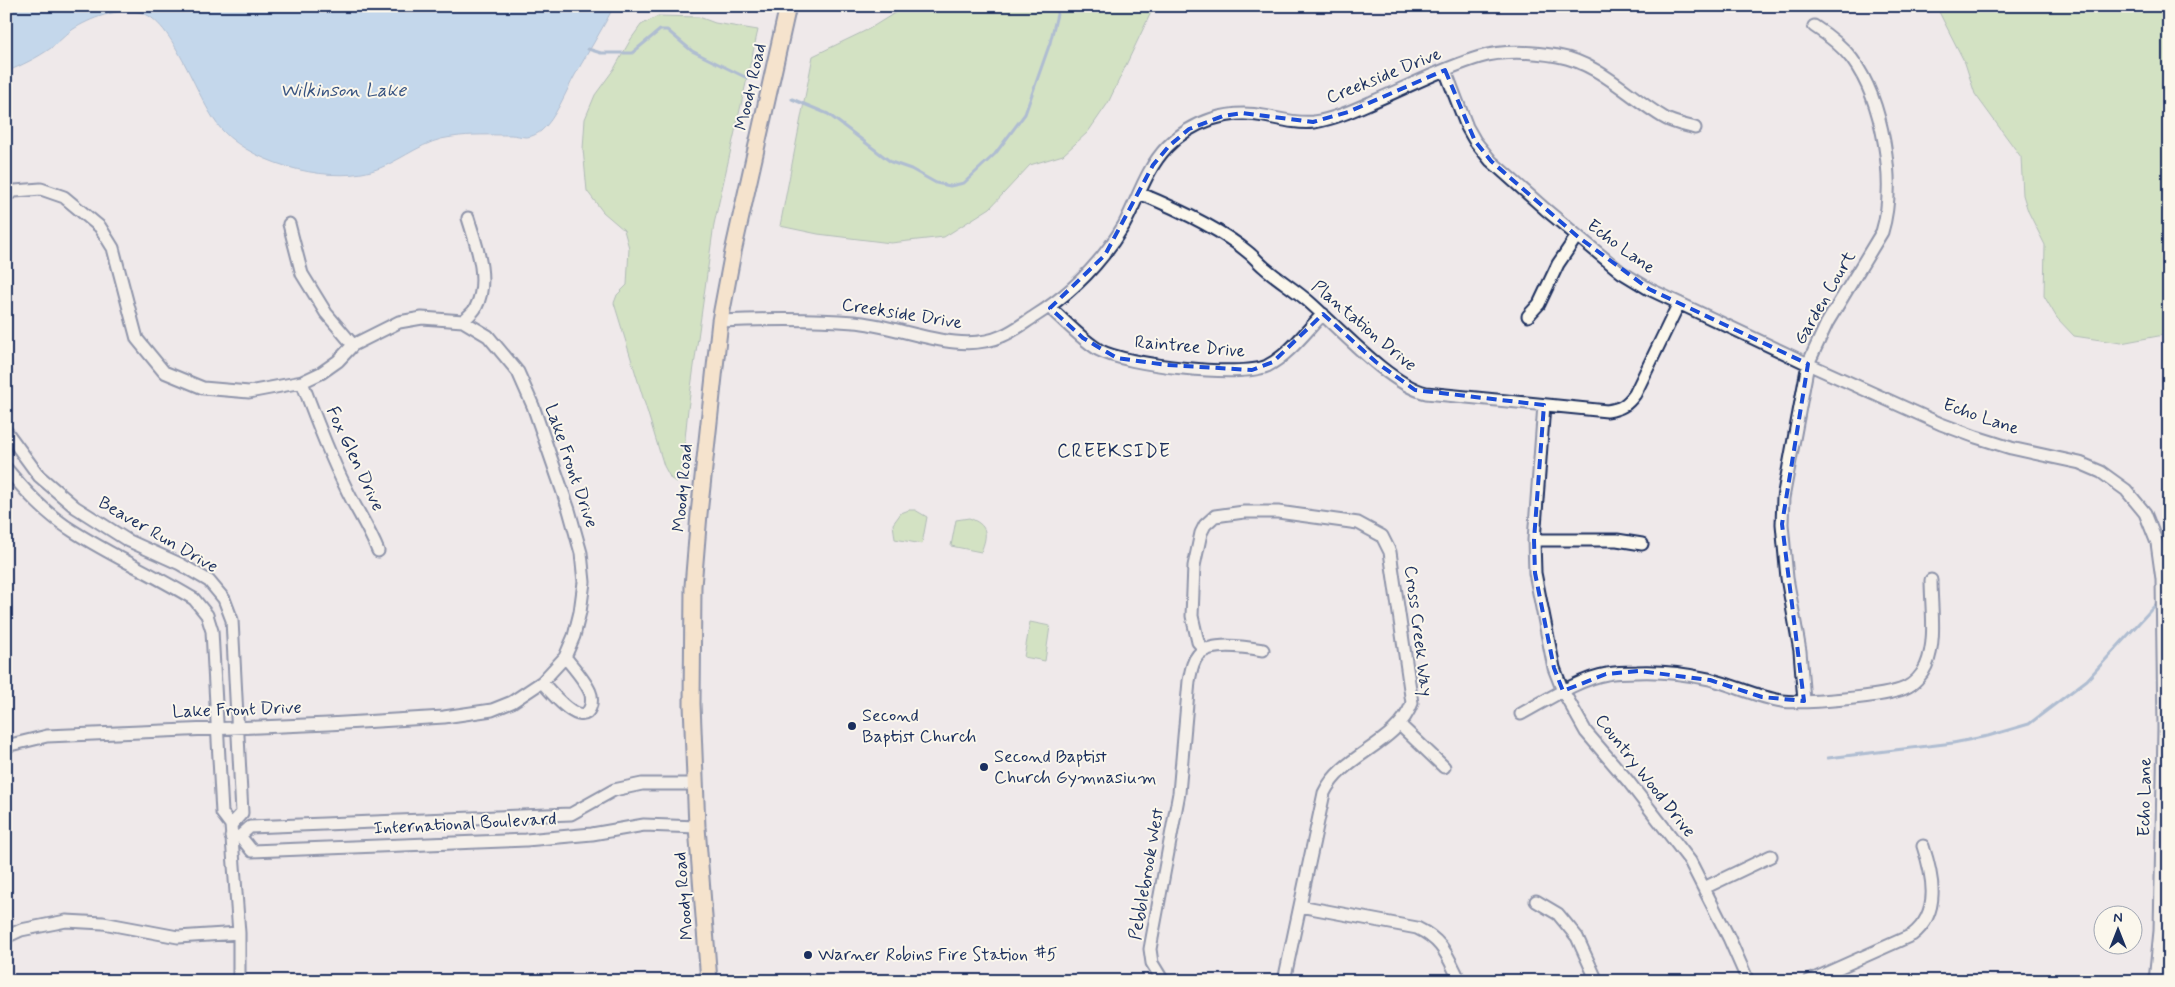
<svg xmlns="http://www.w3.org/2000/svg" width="2175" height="987" font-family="Mynerve,sans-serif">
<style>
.green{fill:#b2d996;stroke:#66847a}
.water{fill:#91c2ed;stroke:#6287b4}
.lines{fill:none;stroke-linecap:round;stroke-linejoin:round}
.stream{stroke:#6287b4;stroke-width:3}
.minor-casing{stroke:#1b2f5e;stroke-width:15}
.major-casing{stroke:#1b2f5e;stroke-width:19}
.minor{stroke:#fbf7ec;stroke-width:11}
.major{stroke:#fddcac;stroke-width:15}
.marked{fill:none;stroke:#1d4ed8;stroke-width:4;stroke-dasharray:10 6;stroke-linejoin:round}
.poi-dot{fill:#1b2f5e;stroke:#fbf7ec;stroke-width:2}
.labels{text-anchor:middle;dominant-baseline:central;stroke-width:4;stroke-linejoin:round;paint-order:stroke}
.street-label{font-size:18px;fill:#1b2f5e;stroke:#fbf7ec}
.poi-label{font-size:18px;fill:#1b2f5e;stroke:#fbf7ec;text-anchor:start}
.water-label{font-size:19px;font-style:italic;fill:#385482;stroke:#fbf7ec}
.neighbourhood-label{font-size:19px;letter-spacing:1px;fill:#1b2f5e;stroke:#fbf7ec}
</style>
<rect width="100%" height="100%" fill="#efe9ea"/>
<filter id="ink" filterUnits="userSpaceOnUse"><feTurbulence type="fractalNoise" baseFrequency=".02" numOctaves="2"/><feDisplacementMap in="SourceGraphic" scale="10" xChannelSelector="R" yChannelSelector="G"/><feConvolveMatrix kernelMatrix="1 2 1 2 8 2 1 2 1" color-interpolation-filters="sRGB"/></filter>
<g filter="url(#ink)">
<!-- green -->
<path class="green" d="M906,6H1154L1108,103L1088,132L1063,155L1030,165L990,208L944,237L891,243L818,234L780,226L813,56L869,29Z
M1936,6H2169V334L2121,343L2074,336L2057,318L2044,296L2045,245L2028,211L2023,195L2021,157L1975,94L1965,63Z
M658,16L699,17L715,23L758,30L714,224L688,409L681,478L677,482L671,479L664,466L614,303L617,295L627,285L629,248L624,230L603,212L587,191L583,149L585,119L595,95L614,69L631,39L641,25Z
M909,510H915L927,517L922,544L895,539L893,524L901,513Z
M969,518C988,525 988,534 981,552L951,546L956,520Z
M1030,622L1050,626L1045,661L1024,657Z"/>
<!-- water -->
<path class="water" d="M6,6H614C602,30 588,52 575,75C566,91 555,120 541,131C537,134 531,137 526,137C521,137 516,135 511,135C491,135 471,134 452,137C424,140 405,158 380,168C336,186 256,166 223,131C197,104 175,19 139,12C118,8 90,18 72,30C65,35 59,42 51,48C37,58 22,65 6,72Z"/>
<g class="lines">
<!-- stream -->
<path class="stream" d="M588,49L601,53H632L660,30H667L692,51L747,78
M792,99L828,114L891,162L911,169L936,183L950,186L964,183L995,154L1025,114L1050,43L1059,6
M1828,758L1953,743L1988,736L2029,724L2087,680L2159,601"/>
<defs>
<path id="minor" d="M1445,70L1467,127L1475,141L1491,161L1545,209L1621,272L1649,289L1808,364L1941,424L1976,437L2011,448L2080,463L2101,472L2126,490L2145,513L2157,543L2162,579L2164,729L2160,931L2155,981
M1139,193C1173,207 1221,229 1249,253C1255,258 1260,264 1265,268C1279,280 1294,289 1308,301C1338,327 1389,384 1426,393L1607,411C1621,409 1627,405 1635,394L1679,303
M6,195L15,191L41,189L64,197L100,227L113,248L137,339L164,372L203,388L249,392L302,382L321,373L338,361L353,345L399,322L422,318L463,321L488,336L518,372L533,406L569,510L581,553L584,582L580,612L574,636L565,657L542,682L512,702L492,710L444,717L328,724L47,736L6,746
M289,224L302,274L326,313L353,345
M1050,308C1066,322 1081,339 1099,350C1126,365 1240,378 1267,366C1289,355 1306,331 1323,314
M1528,316L1539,304L1558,264L1577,236
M463,321C467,317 474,312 476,307C490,280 476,244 468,218
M720,321C765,319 809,318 854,322C899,325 958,356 1002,336C1014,331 1024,323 1035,316C1072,293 1102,262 1124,225C1138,199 1146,169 1167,147C1192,121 1229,109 1264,116C1280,119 1297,124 1314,122C1334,119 1354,110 1372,102C1408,87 1443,68 1480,57C1503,50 1534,52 1558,56C1599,63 1629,97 1663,117C1672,123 1685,125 1695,128
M302,382C315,417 328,452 345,486C355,508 369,528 378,551
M1544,405L1534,540L1535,573L1554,668L1563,691L1586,732L1628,781L1690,861L1729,938L1748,981
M6,431L39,476L75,507L127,540L180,564L209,581L224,599L232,620L242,813L231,825
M6,468C26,492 47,515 73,531C112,556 155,575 194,599L207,615L212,631L222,813L231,825L239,933V981
M1534,540H1617L1642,544
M1205,650L1198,642L1192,616L1194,566L1201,533L1205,525L1215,516L1244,512H1278L1358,523L1382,536L1390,552L1412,703C1397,745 1342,754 1324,793L1284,981
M542,682C549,690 581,730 590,708C592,704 592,696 590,692C585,680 573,667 565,657
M1804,701L1800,651L1787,578L1782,524L1783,498L1808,364L1827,323L1882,232C1897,183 1883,101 1852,59C1842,46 1828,35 1814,26
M1521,714C1545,701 1581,678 1607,674C1617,672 1627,672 1637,672C1660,671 1686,674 1709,679C1734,685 1756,697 1782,701C1803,704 1886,697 1905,688C1914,684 1922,675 1926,666C1937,641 1931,607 1931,580
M1400,725L1444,767
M240,836L252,851L526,840L592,834L644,825L697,827
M231,837L240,836L250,827L571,814L614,790L642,784H695
M1704,888L1771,856
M1536,901L1558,914L1577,937L1597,981
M1300,906L1417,928C1444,941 1447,956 1460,981
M6,937L21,930L66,921L103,923L178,937L239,933
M1163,981L1152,963L1150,949L1179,793L1189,681C1191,672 1192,662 1198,655C1211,641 1246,647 1263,650
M1809,981L1912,935C1941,913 1933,876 1923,846"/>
<path id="major" d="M709,981L697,827L692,704L693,586L699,514L720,321L733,252L788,6"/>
</defs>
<!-- minor casing -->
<use href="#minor" class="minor-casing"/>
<!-- major casing -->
<use href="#major" class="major-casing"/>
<!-- minor -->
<use href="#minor" class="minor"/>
<!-- major -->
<use href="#major" class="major"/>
</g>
</g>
<!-- marked area -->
<path d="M0 0H2175V987H0ZM1445,70L1475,141L1491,161L1577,236L1649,289L1808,364L1782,524L1804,701L1762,697L1710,680L1639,671L1606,674L1563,691L1554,668L1535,573L1534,540L1544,405L1415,390L1376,362L1323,314L1273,362L1252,370L1167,365L1117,358L1083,338L1050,308L1105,255L1153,165L1169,146L1189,129L1223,116L1242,113L1313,122L1348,112Z" fill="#efe9ea" fill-opacity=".55" fill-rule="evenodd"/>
<path class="marked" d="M1445,70L1475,141L1491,161L1577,236L1649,289L1808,364L1782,524L1804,701L1762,697L1710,680L1639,671L1606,674L1563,691L1554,668L1535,573L1534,540L1544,405L1415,390L1376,362L1323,314L1273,362L1252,370L1167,365L1117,358L1083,338L1050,308L1105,255L1153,165L1169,146L1189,129L1223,116L1242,113L1313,122L1348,112Z"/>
<!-- markers -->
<g class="poi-dot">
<circle cx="852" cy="726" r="5"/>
<circle cx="984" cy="767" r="5"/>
<circle cx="808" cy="955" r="5"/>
</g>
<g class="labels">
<!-- street labels -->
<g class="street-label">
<text transform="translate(1384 76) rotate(-22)">Creekside Drive</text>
<text transform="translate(751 87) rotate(-77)">Moody Road</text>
<text transform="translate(1621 247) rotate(36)">Echo Lane</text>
<text transform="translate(1825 298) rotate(-60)">Garden Court</text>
<text transform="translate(902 314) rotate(9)">Creekside Drive</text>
<text transform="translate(1364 326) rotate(40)">Plantation Drive</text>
<text transform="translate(1190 347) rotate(5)">Raintree Drive</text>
<text transform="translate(1981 417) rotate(19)">Echo Lane</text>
<text transform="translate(355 459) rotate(65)">Fox Glen Drive</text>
<text transform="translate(571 466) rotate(71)">Lake Front Drive</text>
<text transform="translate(683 488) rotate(-85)">Moody Road</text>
<text transform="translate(158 535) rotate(30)">Beaver Run Drive</text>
<text transform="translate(1418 631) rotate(83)">Cross Creek Way</text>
<text transform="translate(237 710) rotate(-2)">Lake Front Drive</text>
<text transform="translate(1645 776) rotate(52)">Country Wood Drive</text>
<text transform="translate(2145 797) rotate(-89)">Echo Lane</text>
<text transform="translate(465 824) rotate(-3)">International Boulevard</text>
<text transform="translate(1147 874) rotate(-80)">Pebblebrook West</text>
<text transform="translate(684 896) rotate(-95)">Moody Road</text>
</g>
<!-- poi labels -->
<g class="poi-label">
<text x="862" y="716">Second<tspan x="862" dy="21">Baptist Church</tspan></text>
<text x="994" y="757">Second Baptist<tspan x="994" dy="21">Church Gymnasium</tspan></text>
<text x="818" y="955">Warner Robins Fire Station #5</text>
</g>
<!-- water labels -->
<g class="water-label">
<text x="343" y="90">Wilkinson Lake</text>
</g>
<!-- neighbourhood labels -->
<g class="neighbourhood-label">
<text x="1114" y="451">CREEKSIDE</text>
</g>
</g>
<!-- margin -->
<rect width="2175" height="987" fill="none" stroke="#fbf7ec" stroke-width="25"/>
<rect x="12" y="12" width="2150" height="962" fill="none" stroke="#1b2f5e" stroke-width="2" filter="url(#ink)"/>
<!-- north arrow -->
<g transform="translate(2118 930)"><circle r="24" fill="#fbf7ec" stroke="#a1a7b3"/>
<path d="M0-4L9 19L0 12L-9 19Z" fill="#1b2f5e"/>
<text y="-8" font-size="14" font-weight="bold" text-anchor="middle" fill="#1b2f5e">N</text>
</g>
</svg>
